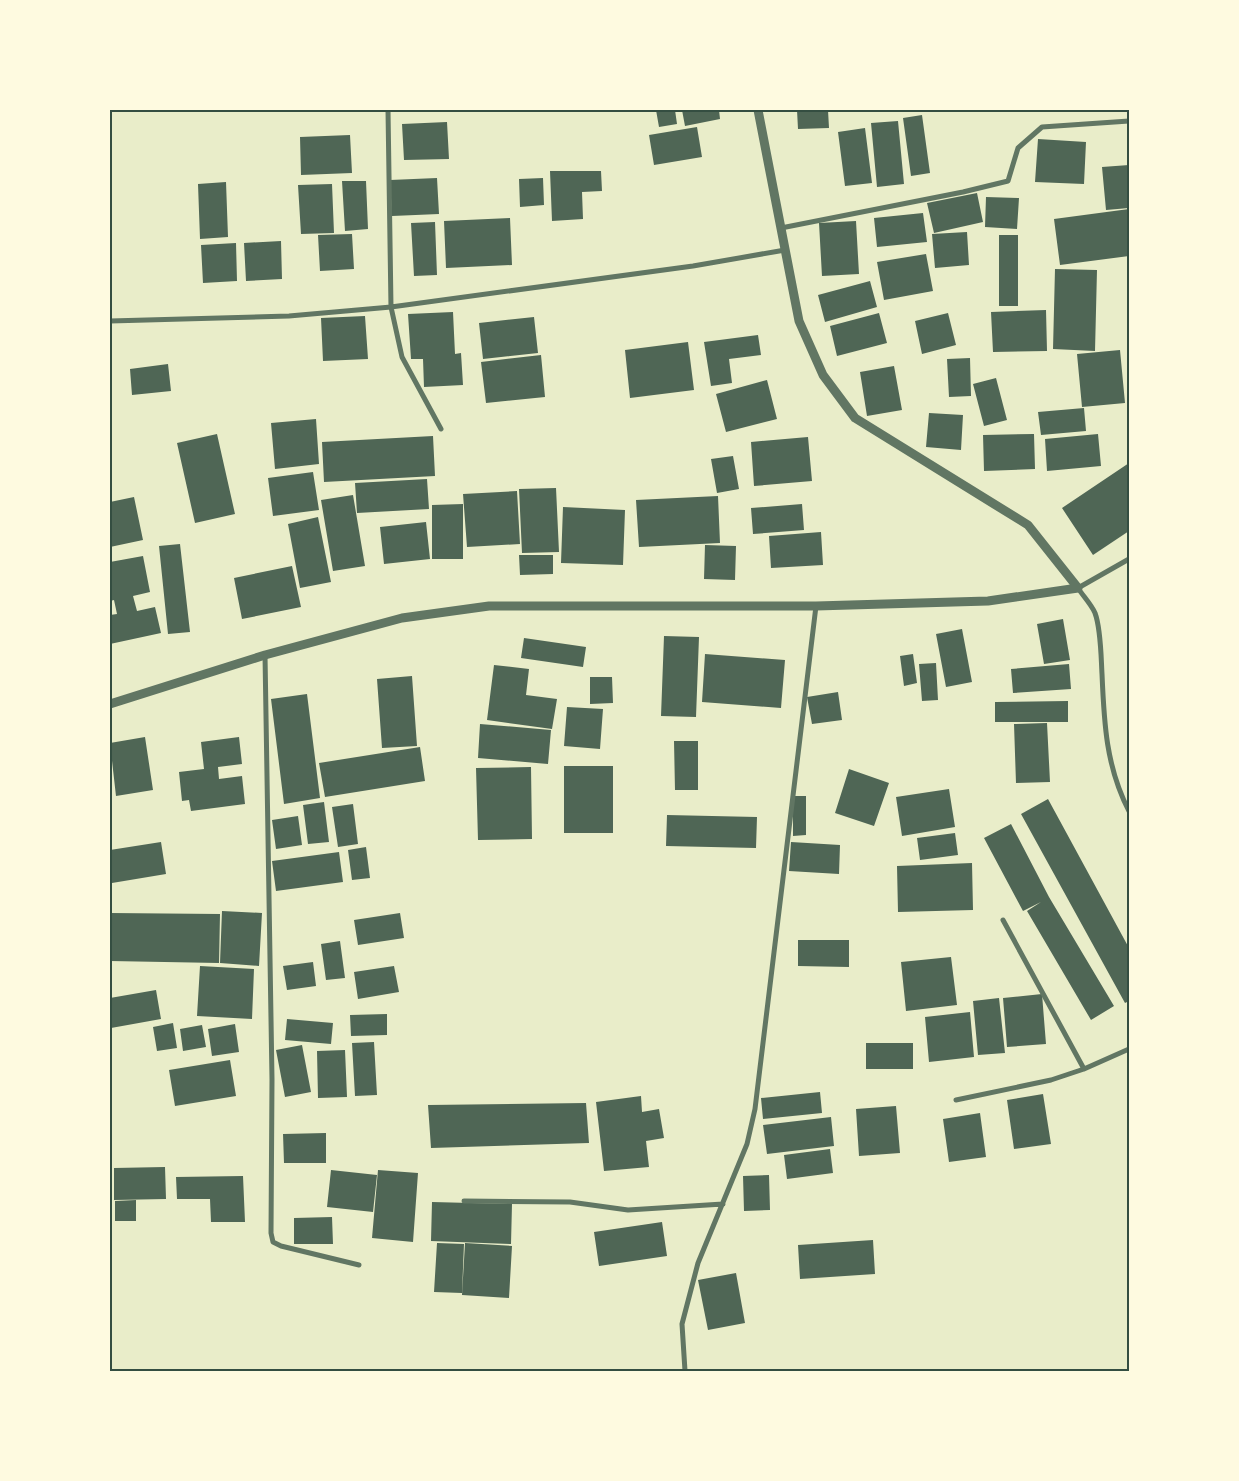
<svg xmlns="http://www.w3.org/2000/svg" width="1239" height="1481" font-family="Signika,sans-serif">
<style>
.building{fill:#4f6655}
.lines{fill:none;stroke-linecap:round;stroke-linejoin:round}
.minor{stroke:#617663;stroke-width:5}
.tertiary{stroke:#617663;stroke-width:9}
.neatline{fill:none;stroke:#344e41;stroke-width:2}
</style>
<rect width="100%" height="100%" fill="#e9edc9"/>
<!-- building -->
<path class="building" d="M656,110H675L677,124L659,127Z
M682,110H719L720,119L685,126Z
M797,110H828L829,128L798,129Z
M922,115L930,173L911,176L903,118Z
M898,121L904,184L877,187L871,123Z
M447,122L449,159L404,160L402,124Z
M697,127L702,157L654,165L649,135Z
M865,128L872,183L845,186L838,132Z
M350,135L352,173L301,175L300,137Z
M1038,139L1086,142L1084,184L1035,182Z
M1129,165V208L1106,210L1102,167Z
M550,171H601L602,191L582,192L583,219L552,221Z
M437,178L439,214L392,216L390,180Z
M543,178L544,205L520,207L519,179Z
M342,181H366L368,229L345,231Z
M226,182L228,237L200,239L198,184Z
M332,184L334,233L301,234L298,185Z
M977,193L983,222L934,233L927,203Z
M986,197L1019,198L1017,229L985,227Z
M1129,209V256L1060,265L1054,219Z
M923,213L927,242L877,247L874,218Z
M510,218L512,265L446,268L444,221Z
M856,221L859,274L822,276L819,223Z
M435,222L437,275L414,276L411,223Z
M967,232L969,265L935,268L932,234Z
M352,234L354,269L320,271L318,235Z
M999,235H1018V306H999Z
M281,241L282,279L246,281L244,243Z
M236,243L237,281L203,283L201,245Z
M926,254L933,291L884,300L877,262Z
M1055,269L1097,270L1095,351L1053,349Z
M870,281L877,307L825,322L818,295Z
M1046,310L1047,351L993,352L991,312Z
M453,312L455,354L461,353L463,385L424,387L423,359H411L408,314Z
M879,313L887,343L837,356L830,326Z
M948,313L956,345L922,354L915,321Z
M365,316L368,359L323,361L321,318Z
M534,317L538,353L483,359L479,323Z
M758,335L761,355L729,359L732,383L711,386L704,342Z
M688,342L694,390L630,398L625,350Z
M1120,350L1125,403L1082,407L1077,354Z
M541,355L545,397L486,403L481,362Z
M970,358L971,396L949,397L947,359Z
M168,364L171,391L132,395L130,369Z
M894,366L902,410L867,416L860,372Z
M996,378L1007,420L984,426L973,384Z
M767,380L777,419L726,432L716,394Z
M1084,408L1086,431L1041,435L1038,412Z
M929,413L963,415L961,450L926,447Z
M316,419L319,464L275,469L271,423Z
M217,434L235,514L195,523L177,443Z
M1034,434L1035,469L984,471L983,435Z
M1098,434L1101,466L1047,471L1045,439Z
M433,436L435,476L324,482L322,442Z
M808,437L812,481L754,486L751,442Z
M733,456L739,489L717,493L711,459Z
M1129,463V531L1093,555L1062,508Z
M313,472L319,510L273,516L268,478Z
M427,479L429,509L357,513L355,483Z
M556,488L559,552L522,553L519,489Z
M517,491L520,544L467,547L463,494Z
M353,495L365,566L333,571L321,500Z
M718,496L720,543L639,547L636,500Z
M134,497L143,540L110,547V502Z
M463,504V559H432V505Z
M802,504L804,530L753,534L751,508Z
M563,507L625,510L623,565L561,563Z
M318,517L331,582L300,588L288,524Z
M426,522L430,559L384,564L380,527Z
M821,532L823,565L771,568L769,536Z
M180,544L190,632L168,634L159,546Z
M705,545L736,546L735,580L704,579Z
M519,555H553V574L520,575Z
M143,556L150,592L133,596L137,611L155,607L161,633L110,644V615L117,614L114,600L110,601V562Z
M292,566L301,607L242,619L234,578Z
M1063,619L1070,660L1044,664L1037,624Z
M962,629L972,682L946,687L936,634Z
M664,636L699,637L696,717L661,716Z
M524,638L586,647L583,667L521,658Z
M705,654L785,660L781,708L702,702Z
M913,654L917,683L904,686L900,656Z
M936,663L938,700L922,701L919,664Z
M1069,664L1071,689L1013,693L1011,669Z
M494,665L529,669L526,695L557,699L552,729L487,720Z
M412,676L417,746L382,748L377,679Z
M590,677H612L613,703L590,704Z
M838,692L842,720L812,724L807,697Z
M307,694L320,798L284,804L271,699Z
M1068,701V722H995V702Z
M567,707L603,709L600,749L564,746Z
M1047,723L1050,782L1016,783L1014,724Z
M480,724L551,730L548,764L478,758Z
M145,737L153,790L116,796L110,743Z
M239,737L242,764L218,767L219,779L242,776L245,804L191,811L189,800L182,801L179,772L204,769L201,742Z
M674,741H698V790H675Z
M420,747L425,781L325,797L319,763Z
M564,766H613V833H564Z
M531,767L532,839L478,840L476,768Z
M849,769L889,783L874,826L835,813Z
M949,789L955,827L902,836L896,797Z
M793,796H806V835L793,836Z
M1048,799L1129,948V1001L1125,1003L1021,814Z
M324,802L329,842L308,844L303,805Z
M353,804L358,844L338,847L332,807Z
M667,815L757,817L756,848L666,846Z
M298,816L302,845L276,849L272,820Z
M1011,824L1049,897L1114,1006L1091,1020L1027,911L1041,902L1023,911L984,838Z
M955,833L958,855L920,860L917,838Z
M161,842L166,874L112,883L110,850Z
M791,842L840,845L839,874L789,871Z
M366,847L370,878L352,880L348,850Z
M339,852L343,882L276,891L272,861Z
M972,863L973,910L898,912L897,866Z
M222,911L262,913L259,966L220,963Z
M110,913L220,914L219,963L110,961Z
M400,913L404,938L358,945L354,920Z
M798,940H849V967L798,966Z
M340,941L345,978L326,980L321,944Z
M951,957L957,1005L906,1011L901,962Z
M313,962L316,986L287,990L283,966Z
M200,966L254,969L252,1019L197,1016Z
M394,966L399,992L358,999L354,972Z
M156,990L161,1019L111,1028L110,998Z
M1042,994L1046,1044L1007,1047L1003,998Z
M999,998L1005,1053L978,1055L973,1001Z
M970,1012L974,1057L929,1062L925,1017Z
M387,1014V1035L351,1036L350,1015Z
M287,1019L333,1023L331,1044L285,1040Z
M173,1023L177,1048L157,1051L153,1027Z
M235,1024L239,1052L212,1056L208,1029Z
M202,1025L206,1047L183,1051L180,1029Z
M374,1042L377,1095L355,1096L352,1043Z
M866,1043H913V1069H866Z
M302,1045L311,1092L285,1097L276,1050Z
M345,1050L347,1097L318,1098L317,1051Z
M230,1060L236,1096L175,1106L169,1070Z
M820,1092L822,1113L763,1119L761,1098Z
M1043,1094L1051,1144L1014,1149L1007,1100Z
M641,1096L642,1112L659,1109L664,1138L646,1141L649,1167L604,1171L596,1102Z
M586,1103L589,1143L431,1148L428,1105Z
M896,1106L900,1153L859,1156L856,1109Z
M980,1113L986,1157L949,1162L943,1119Z
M831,1117L834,1146L767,1154L763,1125Z
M326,1133V1163H284L283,1134Z
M830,1149L833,1173L787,1179L784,1155Z
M165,1167L166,1199L114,1200V1168Z
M331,1170L377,1175L373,1212L327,1207Z
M378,1170L418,1173L413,1242L372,1238Z
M769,1175L770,1210L744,1211L743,1176Z
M243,1176L245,1222H211L210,1199H177L176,1177Z
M136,1200V1221H115V1201Z
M432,1202L512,1204L511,1244L431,1241Z
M332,1217L333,1244H294V1218Z
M662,1222L667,1256L599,1266L594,1232Z
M873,1240L875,1274L800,1279L798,1245Z
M437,1243L464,1244L462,1293L434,1292Z
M465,1243L512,1246L509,1298L462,1295Z
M736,1273L745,1323L708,1330L698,1280Z"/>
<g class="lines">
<!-- minor -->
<path class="minor" d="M388,110L391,307L402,357L441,429
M781,228L963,192L1008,181L1018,148L1042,127L1129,121
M110,321L289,316L391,307L693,266L785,250
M1129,559L1078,588C1083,596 1091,604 1095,613C1101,629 1101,657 1102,674C1104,722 1106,767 1129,811
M265,655L272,1079L271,1233L273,1242L281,1246L359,1265
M1003,920L1084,1069
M956,1100L1051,1080L1084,1069L1129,1049
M464,1201L570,1202L628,1210L723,1204
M685,1371L682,1324L698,1263L747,1144L755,1109L816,606"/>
<!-- tertiary -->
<path class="tertiary" d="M110,704L265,655L402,618L489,606H816L988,601L1078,588L1028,525L855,418L823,375L799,321L758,110"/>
</g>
<!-- border -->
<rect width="1239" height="1481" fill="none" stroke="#fefae0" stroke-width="222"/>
<rect x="111" y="111" width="1017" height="1259" class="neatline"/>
</svg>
